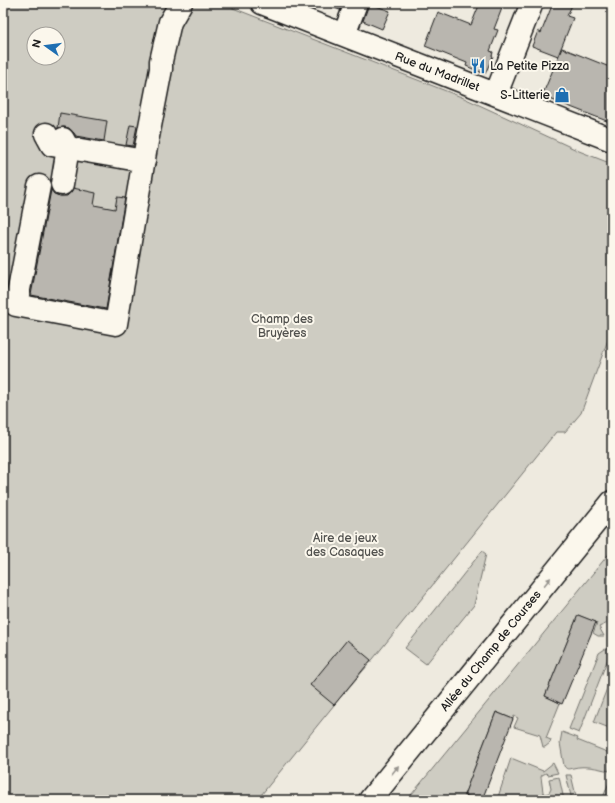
<svg xmlns="http://www.w3.org/2000/svg" width="615" height="803" font-family="'Balsamiq Sans',sans-serif">
<style>
.green{fill:#ceccc2;stroke:#75746f;fill-rule:evenodd}
.building{fill:#b9b6af;stroke:#1c1c1c}
.lines{fill:none;stroke-linecap:round;stroke-linejoin:round}
.minor-casing{stroke:#1c1c1c;stroke-width:25}
.minor{stroke:#fbf7ec;stroke-width:22}
.oneway{fill:#97948e}
.labels{text-anchor:middle;dominant-baseline:central;stroke-width:4;stroke-linejoin:round;paint-order:stroke}
.poi-label{font-size:12px;fill:#1c1c1c;stroke:#fbf7ec;text-anchor:start}
.street-label{font-size:12px;fill:#1c1c1c;stroke:#fbf7ec}
.park-label{font-size:12px;fill:#51514e;stroke:#fbf7ec}
</style>
<rect width="100%" height="100%" fill="#eeeadf"/>
<filter id="ink" filterUnits="userSpaceOnUse"><feTurbulence type="fractalNoise" baseFrequency=".025" numOctaves="2"/><feDisplacementMap in="SourceGraphic" scale="8" xChannelSelector="R" yChannelSelector="G"/><feConvolveMatrix kernelMatrix="1 2 1 2 8 2 1 2 1" color-interpolation-filters="sRGB"/></filter>
<g filter="url(#ink)">
<!-- green -->
<path class="green" d="M3,3H220L464,98L579,151L612,164V329L581,413L565,432H556L373,659L334,705L257,800H3ZM34,34H58V58H34Z
M612,550V621L599,627L604,636H598L593,633L597,623L578,615L545,696L560,703L546,738L551,740L550,743L545,747H543L540,735L514,727L518,718L514,716L513,719L496,712L464,795L470,797L468,800H407Z
M482,551L486,554L474,605L426,664L405,648Z
M612,647V653H610L579,733L569,729L599,653L605,649Z
M611,678L612,679V729L594,722Z
M562,732L578,738L577,740L612,754V763L609,771C597,768 585,765 573,768C568,769 567,770 564,766L560,743Z
M511,758L543,771L553,763L558,773L548,775L546,773L542,775L541,777L543,792L544,794L549,793L551,789L549,779L559,777L564,800H497Z
M566,775H571L577,800H572Z
M612,775V800H602Z"/>
<!-- building -->
<path class="building" d="M324,3H343L340,10L323,4Z
M368,3L390,11L382,29L363,21L368,7Z
M480,3H504L494,29L498,30L490,51L493,52L492,56H493L485,74L466,66L467,63L425,46L438,12L471,25Z
M553,3H573L567,16L573,18L558,56L532,46L538,31L541,33Z
M562,48L612,68V123L542,96Z
M60,113L107,121L104,141L76,136L74,133L69,128L64,127L58,128Z
M130,125L137,126L133,146L126,145Z
M73,188L96,193L94,205L115,209L117,197L125,198L106,309L31,295L51,190L54,194L60,196H67L71,192Z
M578,615L596,622L562,704L545,696Z
M347,640L371,660L334,705L310,685Z
M496,712L513,719L482,800H477L464,795Z"/>
<g class="lines">
<defs>
<path id="minor" d="M262,3L612,140
M344,35L356,3
M496,94L532,3
M46,134L52,145L144,161
M62,184L68,148L63,139
M39,186L16,305L116,324L146,147L161,69V61L170,22L181,3
M370,800L612,502"/>
</defs>
<!-- minor casing -->
<use href="#minor" class="minor-casing"/>
<!-- minor -->
<use href="#minor" class="minor"/>
</g>
<!-- one-way arrows -->
<defs><path id="oneway-solid" d="M-6-.8H1V-3.2L6.5 0L1 3.2V.8H-6Z"/></defs>
<g class="oneway">
<use href="#oneway-solid" transform="translate(547 582) rotate(-51)"/>
<use href="#oneway-solid" transform="translate(395 770) rotate(-51)"/>
</g>
</g>
<!-- icons -->
<defs>
<symbol id="restaurant-bare" viewBox="-9 -9 18 18"><path d="M-5-6h1v4h1v-4h1v4h1v-4h1v5L-1.5 .5V6h-2V.5L-5-1ZM5-6V6H3V1.5H1.5Q1.5-4 5-6Z" fill="#1f6fb2" stroke="#fbf7ec" stroke-width="2.5" paint-order="stroke"/></symbol>
<symbol id="shop-bare" viewBox="-9 -9 18 18"><path d="M-5-2.5h2.3a2.7 3.5 0 0 1 5.4 0H5L5.5 6h-11ZM-1.5-2.5h3a1.5 2.3 0 0 0-3 0Z" fill="#1f6fb2" stroke="#fbf7ec" stroke-width="2.5" paint-order="stroke"/></symbol>
</defs>
<g fill-rule="evenodd">
<use href="#restaurant-bare" x="467" y="55" width="22" height="22"/>
<use href="#shop-bare" x="551" y="84" width="22" height="22"/>
</g>
<g class="labels">
<!-- poi labels -->
<g class="poi-label">
<text x="490" y="66">La Petite Pizza</text>
<text x="550" y="95" text-anchor="end">S-Litterie</text>
</g>
<!-- street labels -->
<g class="street-label">
<text transform="translate(437 72) rotate(21)">Rue du Madrillet</text>
<text transform="translate(491 651) rotate(-51)">Allée du Champ de Courses</text>
</g>
<!-- park labels -->
<g class="park-label">
<text x="282" y="319">Champ des<tspan x="282" dy="14">Bruyères</tspan></text>
<text x="345" y="538">Aire de jeux<tspan x="345" dy="14">des Casaques</tspan></text>
</g>
</g>
<!-- margin -->
<rect width="615" height="803" fill="none" stroke="#fbf7ec" stroke-width="16"/>
<rect x="8" y="8" width="599" height="787" fill="none" stroke="#1c1c1c" stroke-width="1.5" filter="url(#ink)"/>
<!-- north arrow -->
<g transform="translate(46 46) rotate(284)"><circle r="19" fill="#fbf7ec" stroke="#a29f99"/>
<path d="M0-3L7 15L0 10L-7 15Z" fill="#1f6fb2"/>
<text y="-6" font-size="11" font-weight="bold" text-anchor="middle" fill="#1c1c1c">N</text>
</g>
</svg>
